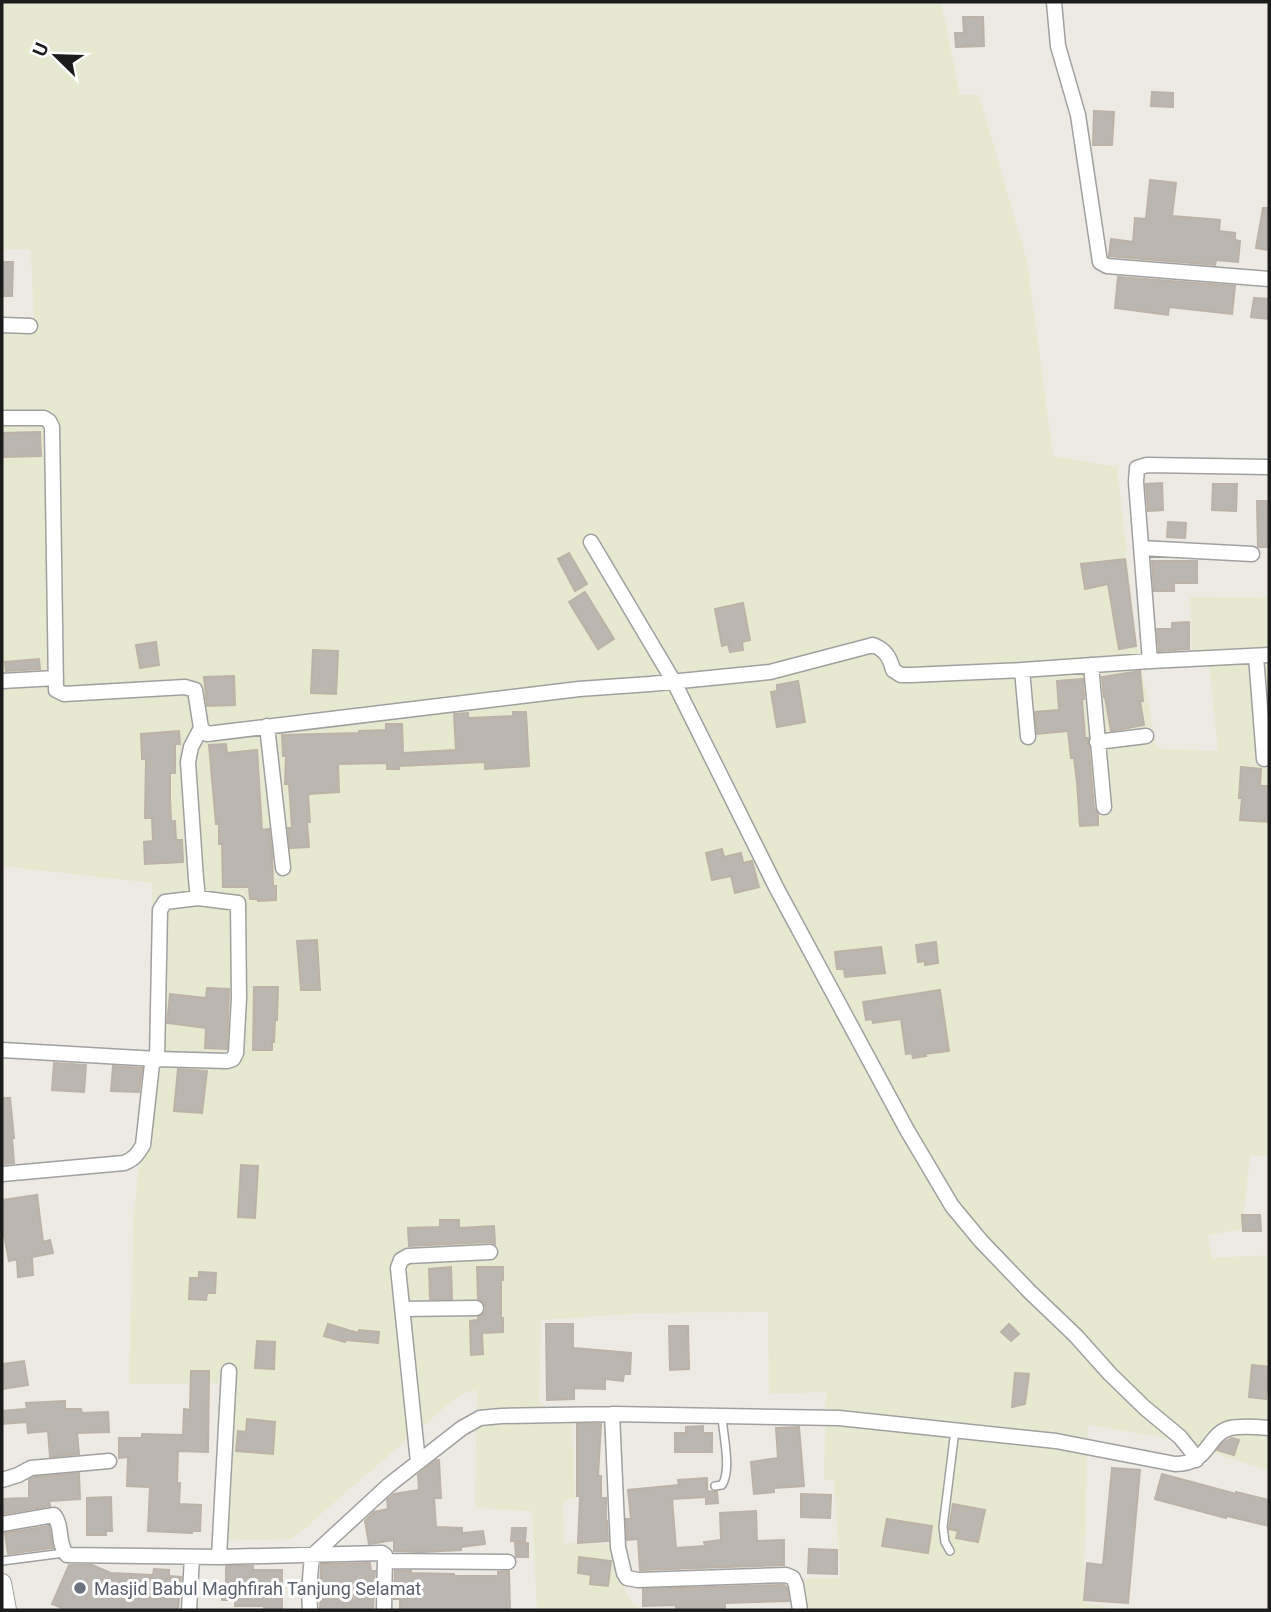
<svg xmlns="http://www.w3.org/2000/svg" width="1271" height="1612" font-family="Roboto,sans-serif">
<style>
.farmland{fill:#e6e9d0}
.building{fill:#bcb6b0;stroke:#bcb2a7;stroke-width:2}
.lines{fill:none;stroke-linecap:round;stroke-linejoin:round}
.service-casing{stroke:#a0a0a0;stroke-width:10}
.minor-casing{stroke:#a0a0a0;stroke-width:17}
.tertiary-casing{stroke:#a0a0a0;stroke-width:20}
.service{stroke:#fff;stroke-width:7}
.minor{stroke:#fff;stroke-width:14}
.tertiary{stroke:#fff;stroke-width:18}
.worship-dot{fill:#6b7280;stroke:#fff;stroke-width:2.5}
.labels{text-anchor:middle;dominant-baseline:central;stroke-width:6;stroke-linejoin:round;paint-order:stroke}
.worship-label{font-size:18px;fill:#5b616d;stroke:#fff;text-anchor:start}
</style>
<rect width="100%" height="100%" fill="#eceae3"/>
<!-- farmland -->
<path class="farmland" d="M2,2H941L960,95H979L1027,261L1053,456L1117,467L1137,645L1157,749L1218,751L1208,652L1192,653L1190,597L1269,598V1156H1250L1242,1229L1208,1235L1212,1258L1269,1255V1471L1170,1439L1088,1425L1083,1602L1109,1608V1610H804L801,1579L841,1578L834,1481L824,1479L826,1392L769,1394L768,1312L645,1313L541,1320L539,1401L572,1424L575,1498L563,1500L564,1543L614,1544L624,1587L631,1602L643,1610H537L532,1511L475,1508L477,1389L465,1393L447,1405L292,1539L216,1541L229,1383L129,1384L134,1214L153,1032L152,883L2,866V329L34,328L31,250L2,249Z"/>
<!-- building -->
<path class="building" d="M963,17H983L984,46L956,47L955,33H964Z
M1152,92L1173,93V107L1151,106Z
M1094,111L1114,112L1112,145H1093Z
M1150,180L1176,183L1172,216L1220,220L1219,231L1235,233V240L1240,241L1238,262L1216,260L1215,265L1109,256L1111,239L1133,242L1135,218L1146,219Z
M1263,208H1269V250L1256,248Z
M2,262H13L12,296H2Z
M1118,277L1235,286L1232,314L1169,307L1168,315L1115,308Z
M1254,298L1269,299V319L1251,317Z
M40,432L41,456L2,457V433Z
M1162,483L1163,510L1148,511L1146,484Z
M1213,484H1237L1236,511L1212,510Z
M1257,501H1269V547H1258Z
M1168,522L1186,523L1185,538L1167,537Z
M569,553L587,584L575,591L558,559Z
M1125,559L1136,646L1119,649L1108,584L1085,589L1081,564Z
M1152,561H1197V583H1174V591H1154Z
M585,592L614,639L598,649L569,602Z
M743,603L750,640L742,642L743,650L730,652L728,644L722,646L715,609Z
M1189,622V649L1159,651L1157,629H1172V623Z
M156,642L159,665L140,668L136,645Z
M313,650L338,651L336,694L311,693Z
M39,659L40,669L6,671L5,662Z
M1140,671L1143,701H1140L1144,725L1111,731L1105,697H1104L1102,677Z
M234,676L235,705L207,706L204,677Z
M1083,679L1084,699H1082L1085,738H1088L1094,808L1098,814V825L1080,826L1077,782L1074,758H1071L1068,731L1037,734L1035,712L1059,710L1057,681Z
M798,681L805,722L777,727L771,692L777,691V685Z
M513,712H526L529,766L485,769V762L399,766V769H387V763L338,764L339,792L308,794L310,822H307L309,847L290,848L288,828H292L289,784H285L286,756H283L282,735L359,733V731L386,730V724H402L403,753L456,750L454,714L468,713V718L513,716Z
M179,731L180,744H175V773H170V798L171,821H175L176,840H182L183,862L145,864L144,842L153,841L152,818H145L146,759H142L141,734Z
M226,744L227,753L257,750L262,830L269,829L272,856L273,886H276V900L258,901V899H250L249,887H223L222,844H219V824H216L209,745Z
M1241,767L1261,769L1260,786H1269V822L1240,820L1242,798H1239Z
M722,849L724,857L741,853L743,863L752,861L759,887L735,893L731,876L712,880L706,853Z
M317,940L320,990H301L297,941Z
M936,942L938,963L925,965V961L918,962L916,945Z
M881,947L885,973L845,977L844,969H837L835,952Z
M254,987H278L277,1020H275L274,1042H272V1050H253Z
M207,988L229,989L227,1049L205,1048L206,1028L167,1023L170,994L206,998Z
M940,990L949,1051L925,1054L926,1056L913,1058L912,1053L906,1054L901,1019L873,1023L872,1019L866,1020L863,1002Z
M54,1063L86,1065L84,1092L52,1090Z
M113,1066L142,1068L139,1092L111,1091Z
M178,1069L207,1071L202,1113L174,1111Z
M2,1098H10L14,1138H12L14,1163L2,1164Z
M241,1165L258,1166L255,1218L238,1217Z
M37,1195L43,1242L50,1240L53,1253L32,1257L33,1275L18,1277L17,1259L9,1261L4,1235L2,1236V1200Z
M1242,1215H1260L1261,1231H1243Z
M440,1220H459V1228L494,1226L495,1244L490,1242L409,1246L408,1228L440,1227Z
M451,1267L452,1299H430L429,1269Z
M477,1267H503V1280H501V1318H503V1332L482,1333L483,1354L471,1355L470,1321L478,1320V1317L484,1313L486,1309L484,1303L478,1299Z
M199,1272L216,1273L215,1293H207L206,1300L189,1299L190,1278H199Z
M328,1324L358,1333L359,1330L379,1332L378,1343L346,1340L345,1342L324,1336Z
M546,1324H573V1348L631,1353L630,1374H624L623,1381L605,1379V1389L574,1388V1399L547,1400Z
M1009,1324L1019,1334L1011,1341L1001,1332Z
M669,1326H688L689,1369L670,1370Z
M257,1341L275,1342L274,1369L255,1368Z
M24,1361L28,1385L2,1389V1364Z
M1252,1365L1269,1367L1266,1399L1249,1397Z
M191,1371H209L208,1452L178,1451L177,1483H180L179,1504L201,1505L200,1531H192V1533L148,1531L150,1487L127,1486L128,1457L119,1458V1438H142V1434L183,1435L184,1409L190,1410Z
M1015,1373L1029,1374L1025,1404L1012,1407Z
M65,1401V1409H81L82,1413L108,1412L109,1432L77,1433L79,1454L50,1457L48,1431L28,1433L27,1422L2,1424V1411L27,1409L26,1403Z
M247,1419L275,1422L273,1454L236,1451L238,1431L246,1432Z
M577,1424H601L598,1476H601V1498H606V1521H607L608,1541L578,1543L580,1496H577Z
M703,1426V1433H712V1452H675V1433H686V1427Z
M799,1427L804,1486L774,1488V1492L754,1494L751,1462L778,1458L776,1428Z
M1232,1438L1239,1440L1234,1455L1217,1450L1223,1443Z
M436,1460H439L441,1498H434L436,1527L462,1528V1533L483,1531L485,1544L461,1547V1550L421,1552L394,1551V1540L369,1544L365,1521L374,1512L388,1509L387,1500L394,1494L419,1490L418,1475Z
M1112,1468L1140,1470L1128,1603L1084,1600L1087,1563L1103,1565Z
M79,1473L80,1499L49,1501L50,1506L2,1514V1499L29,1498V1480L34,1477Z
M1162,1474L1236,1494V1492L1269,1500V1526L1227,1516L1226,1518L1155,1499Z
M707,1478V1491L717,1492L718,1503L706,1504V1497L672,1499L676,1548L705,1546L704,1542L721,1540L720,1513L756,1511L757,1541L784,1540V1565L640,1570L638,1539L627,1540L626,1519H631L628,1490L679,1485L678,1480Z
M801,1494L831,1495L830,1518L801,1517Z
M111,1497L112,1531H106V1535H87V1498Z
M953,1504L985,1510L978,1542L956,1538L958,1531L949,1529Z
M887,1519L932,1526L928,1553L882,1546Z
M49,1526L53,1548L8,1554L5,1533Z
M512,1528H526L525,1542L511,1541Z
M515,1543H528V1557H516Z
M809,1549L837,1550V1574L808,1573Z
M579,1557L611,1561L608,1586L590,1584L591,1575L578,1573Z
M370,1563L371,1571H375L373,1610L320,1609L321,1564Z
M69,1565H92L111,1573L153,1575L154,1569L169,1570V1576L181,1577L178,1610H67L52,1604Z
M226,1566H253V1570H282V1610H264V1606H235V1600H222V1587H226Z
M395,1571H411V1573L454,1574V1576H498V1572L509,1571L510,1610H400V1599H394Z
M784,1585L787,1588L789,1601L725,1603V1608H676V1605L643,1606V1589Z"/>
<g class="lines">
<defs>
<path id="service" d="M715,1486L722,1485C732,1469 723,1436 722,1416
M950,1551L945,1542L943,1527L955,1430
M2,1561L64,1553"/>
<path id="minor" d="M1054,2L1058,46L1078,115L1100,262L1107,266L1119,267L1269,279
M2,325L30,326
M2,418H44L49,421L52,427L56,690L64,694L185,687L195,690L201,728L207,734L579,689L650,684L770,672L873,645C886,650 890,658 893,670L901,675H911L1022,670L1150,661L1269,655
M591,542L674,682L777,889L907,1130L952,1206L981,1241L1030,1292L1076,1336L1110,1374L1145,1408L1180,1437L1192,1452L1196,1460
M1141,548L1252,554
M1256,656L1264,759
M1150,661L1136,482L1137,468L1147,465L1269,467
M1091,665L1104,807
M1022,670L1028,737
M2,681L56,678
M267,726L283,868
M1097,742L1146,736
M2,1050L157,1059L160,910L165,902L198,898
M2,1174L124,1163C134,1159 137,1155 143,1145L152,1064L157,1059L227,1061L233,1059L236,1053L239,998L238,903L198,898L196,879L188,762L191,747L201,728
M402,1309L476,1308
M612,1414L618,1547L624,1573L627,1578L638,1580L786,1575L793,1578L796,1585L800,1610
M418,1462L398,1268L401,1260L408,1256L490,1252
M2,1480L18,1475L31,1468L109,1461
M2,1524L54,1515C63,1526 57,1544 67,1555L219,1557L382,1553L385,1555L384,1610
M219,1557L229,1371
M385,1561L508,1562
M189,1610L192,1557
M310,1610L309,1590L312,1556L389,1485L462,1428L480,1418L501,1416L612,1414L839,1418L1056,1441L1175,1464C1210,1464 1206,1435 1230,1428C1239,1426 1259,1427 1269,1428"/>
<path id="tertiary" d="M2,1583L7,1610"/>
</defs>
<!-- service casing -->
<use href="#service" class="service-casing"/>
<!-- minor casing -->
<use href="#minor" class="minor-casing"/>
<!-- tertiary casing -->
<use href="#tertiary" class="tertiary-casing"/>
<!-- service -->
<use href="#service" class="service"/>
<!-- minor -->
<use href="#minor" class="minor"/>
<!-- tertiary -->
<use href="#tertiary" class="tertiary"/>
</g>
<!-- markers -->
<circle class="worship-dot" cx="80" cy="1588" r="7"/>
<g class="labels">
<!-- worship labels -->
<g class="worship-label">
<text x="94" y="1588">Masjid Babul Maghfirah Tanjung Selamat</text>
</g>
</g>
<!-- border -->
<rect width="1271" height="1612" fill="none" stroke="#1c1c1c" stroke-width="7"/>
<!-- north arrow -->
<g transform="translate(56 56) rotate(293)" stroke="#ffffff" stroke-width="5" paint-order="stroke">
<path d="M0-5L12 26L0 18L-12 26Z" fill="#1c1c1c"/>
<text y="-10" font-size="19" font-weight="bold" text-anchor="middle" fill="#1c1c1c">U</text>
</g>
</svg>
